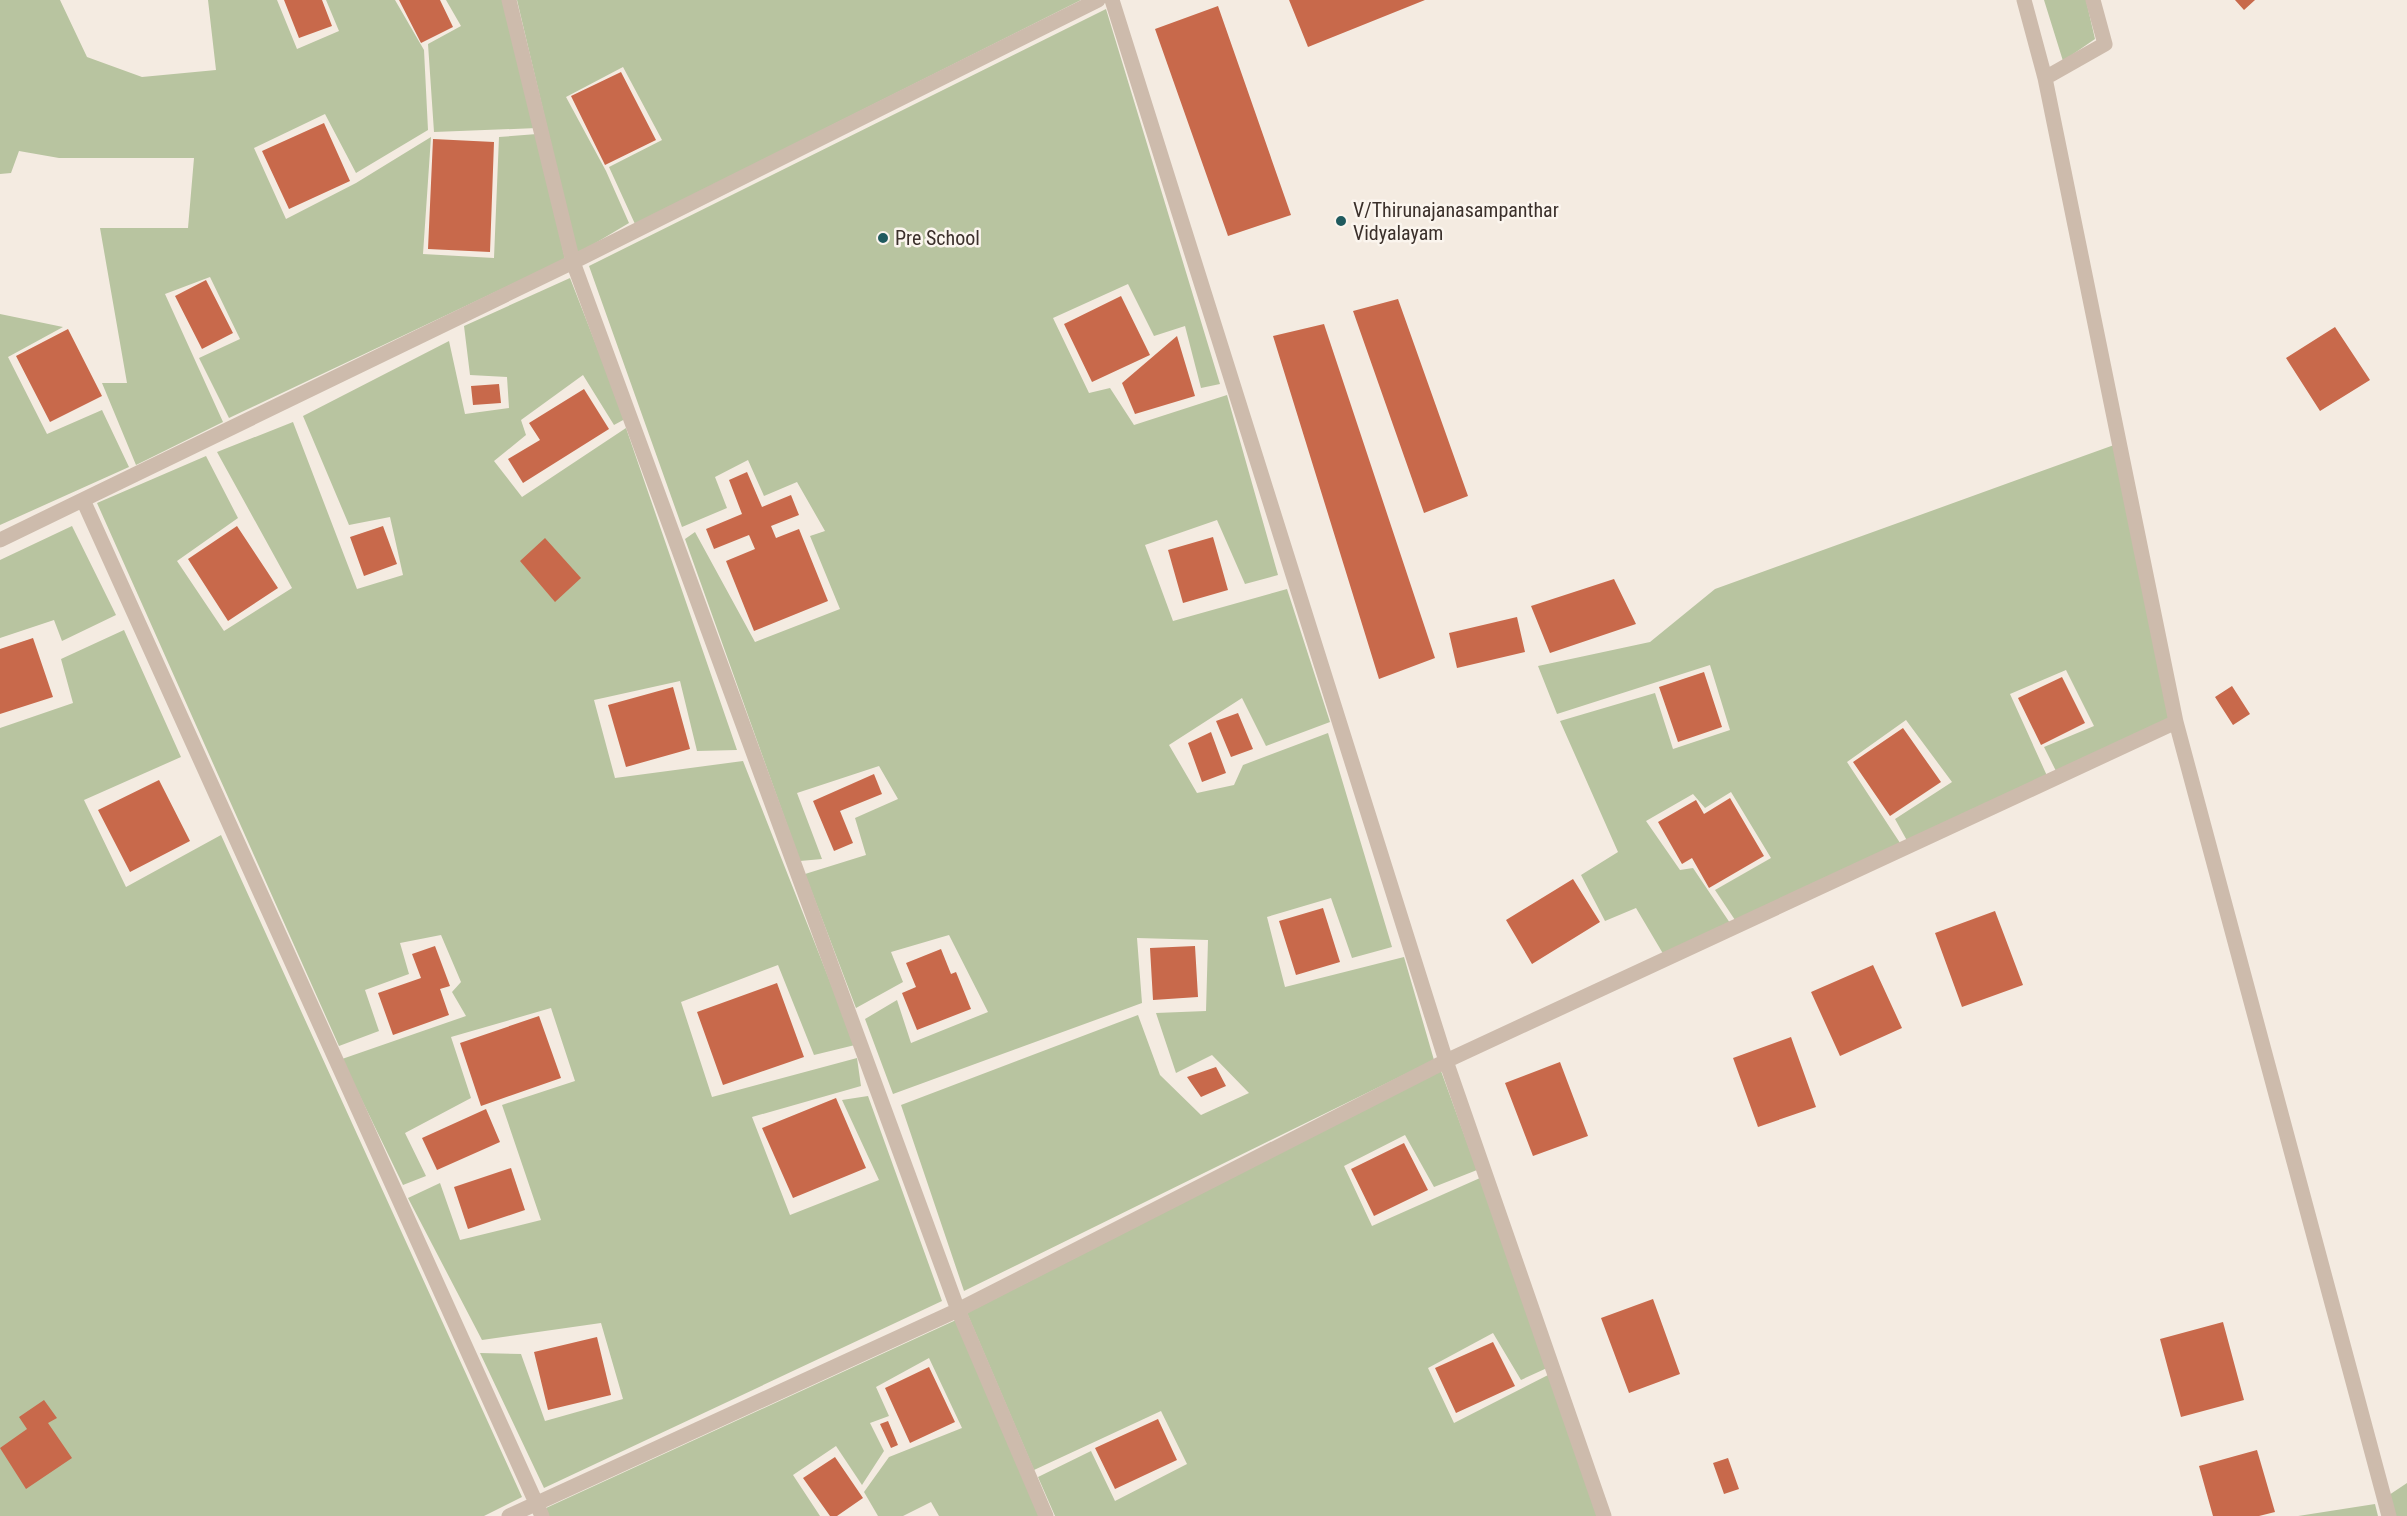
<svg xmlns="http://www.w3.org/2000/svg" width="2407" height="1516" font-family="'Roboto Condensed',sans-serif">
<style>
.green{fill:#b8c4a0}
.building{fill:#c8694b}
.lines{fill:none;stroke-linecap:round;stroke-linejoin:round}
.minor{stroke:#cdbbac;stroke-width:15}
.poi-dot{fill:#1f5a5e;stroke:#fbf5ee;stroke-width:2}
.labels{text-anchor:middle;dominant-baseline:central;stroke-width:5;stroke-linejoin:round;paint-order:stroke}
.poi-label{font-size:20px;fill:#3b302b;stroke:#fbf5ee;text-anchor:start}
</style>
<rect width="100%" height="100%" fill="#f4ebe1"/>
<!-- green -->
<path class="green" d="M0,0H60L87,57L142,77L216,70L208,0H277L297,49L339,31L326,0H395L424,50L428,130L356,173L325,114L254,148L286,219L356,183L431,137L423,254L494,258L499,137L537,134L565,259L229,418L199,358L240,339L210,277L165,294L223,422L136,465L102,383H127L100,228H188L194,158H59L19,151L11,173L0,174Z
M446,0H504L537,128L434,132L428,44L461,26Z
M517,0H1081L635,224L609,167L662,140L623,67L566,97L606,171L629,223L577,254Z
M2044,0H2086L2095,39L2063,61Z
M1106,9L1220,384L1201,388L1185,326L1154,336L1128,284L1053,318L1089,393L1110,388L1134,425L1227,395L1278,575L1245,584L1217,520L1145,545L1173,621L1287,589L1330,722L1266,746L1242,698L1169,745L1197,793L1234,785L1243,765L1328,733L1392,947L1352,958L1331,898L1267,917L1285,987L1404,957L1434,1060L964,1291L901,1105L1138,1015L1160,1075L1201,1115L1249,1093L1212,1055L1176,1073L1156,1013L1206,1011L1208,940L1137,938L1142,1003L893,1094L865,1019L897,1000L911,1043L988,1012L949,935L891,952L903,982L856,1008L805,874L866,855L855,818L898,799L879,766L797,793L822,859L800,861L685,539L695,532L755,642L840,609L810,536L825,531L797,482L764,496L748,460L715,477L727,508L682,527L589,266Z
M570,278L625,419L614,425L583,375L521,420L526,435L494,461L522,497L626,428L737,750L697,751L680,681L594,700L615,778L743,761L855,1045L814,1055L778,965L681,1002L712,1097L857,1058L861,1086L752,1117L790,1215L879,1180L842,1100L868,1096L942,1301L544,1488L480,1353L521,1354L545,1421L623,1399L601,1323L482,1340L408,1198L440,1183L460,1240L541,1220L502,1105L575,1081L551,1008L451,1037L471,1098L405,1133L426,1176L403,1185L342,1059L466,1016L452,992L461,982L441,935L400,943L409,974L365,990L379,1031L339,1046L97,503L206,456L238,518L177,561L224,631L292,588L217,452L293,422L357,589L403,575L390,517L349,525L303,416L449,341L465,414L509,408L507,377L470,375L464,326Z
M0,314L63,327L8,357L47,434L102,410L129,467L0,525Z
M2114,445L2171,722L2058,775L2044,747L2094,726L2066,670L2010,694L2048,778L1910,846L1895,819L1952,782L1906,720L1847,762L1904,849L1737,923L1715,890L1771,858L1731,792L1705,808L1693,794L1646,821L1680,870L1693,868L1730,923L1665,957L1636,908L1605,921L1581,875L1618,852L1560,721L1655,693L1673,749L1730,730L1710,665L1557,714L1538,666L1650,642L1715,589Z
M72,526L116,615L62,641L54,620L0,638V560Z
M124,630L181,757L84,800L126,887L221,835L522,1497L484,1516H0V728L73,703L61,659Z
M1441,1071L1477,1170L1434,1187L1405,1135L1344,1166L1372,1226L1480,1178L1547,1368L1521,1380L1493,1333L1428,1368L1454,1423L1550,1374L1597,1516H1055L1038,1477L1091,1451L1115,1501L1187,1464L1161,1411L1034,1470L967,1313Z
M956,1320L1040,1516H939L931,1502L903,1516H878L864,1492L889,1457L962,1428L929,1358L876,1387L889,1416L870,1423L884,1451L862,1485L836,1446L793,1475L820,1516H549L546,1508Z
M2407,1483V1516H2395L2389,1495Z
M2375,1504L2378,1516H2298Z"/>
<!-- building -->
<path class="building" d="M284,0H322L332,26L299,38Z
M399,0H440L453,27L421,43Z
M1289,0H1425L1308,47Z
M2235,0H2255L2244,10Z
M1218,6L1291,215L1228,236L1155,29Z
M621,72L656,140L605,165L571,96Z
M324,123L350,181L289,209L262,151Z
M433,139L494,142L490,252L428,249Z
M206,280L233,333L202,349L175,296Z
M1121,296L1150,355L1092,382L1064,324Z
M1398,299L1468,496L1424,513L1353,311Z
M1324,324L1435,658L1379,679L1273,336Z
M2335,327L2370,380L2320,411L2286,358Z
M68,329L102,396L50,422L16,356Z
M1177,336L1195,396L1135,414L1122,383Z
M499,384L501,403L473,405L471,386Z
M584,389L609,429L523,483L508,459L540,440L529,423Z
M747,472L762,507L791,495L799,515L771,526L776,538L799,529L828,601L754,631L726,561L755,549L749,535L714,549L706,529L742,514L729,480Z
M237,526L278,588L228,621L188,559Z
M383,526L397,564L364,576L350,537Z
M1213,537L1228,590L1183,603L1168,550Z
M545,538L581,578L555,602L520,561Z
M1614,579L1636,624L1550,653L1531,606Z
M1517,617L1525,652L1457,668L1449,633Z
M33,638L53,697L0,714V649Z
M1704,672L1722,727L1678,742L1659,687Z
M2062,677L2085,723L2041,745L2018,698Z
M2232,686L2250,714L2233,725L2215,697Z
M673,687L690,749L626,767L608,705Z
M1238,713L1253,749L1231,757L1216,721Z
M1903,728L1941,782L1890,816L1853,762Z
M1211,732L1226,773L1202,782L1188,743Z
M874,774L882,794L840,811L853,843L834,851L813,801Z
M159,780L190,841L130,872L98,810Z
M1730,798L1764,856L1709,888L1692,858L1682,864L1658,822L1696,800L1704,814Z
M1573,879L1600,922L1532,964L1506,920Z
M1323,908L1340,962L1296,975L1279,921Z
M1995,911L2023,985L1962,1007L1935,933Z
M435,946L450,986L440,989L449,1015L393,1035L378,993L421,978L412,954Z
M1195,946L1198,997L1153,1000L1150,948Z
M941,949L951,974L956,972L971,1009L917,1030L902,993L916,987L906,963Z
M1873,965L1902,1028L1840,1056L1811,992Z
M777,983L804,1057L723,1085L697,1012Z
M539,1016L561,1078L481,1106L460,1043Z
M1791,1037L1816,1107L1758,1127L1733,1058Z
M1560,1062L1588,1136L1533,1156L1505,1083Z
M1216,1067L1226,1086L1201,1097L1187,1077Z
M836,1098L866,1168L793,1198L762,1128Z
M486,1109L500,1142L437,1170L422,1138Z
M1404,1143L1428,1190L1374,1216L1351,1169Z
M511,1168L525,1210L468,1229L454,1187Z
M1653,1299L1680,1374L1629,1393L1601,1318Z
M2223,1322L2244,1400L2181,1417L2160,1339Z
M597,1337L611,1395L548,1410L534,1352Z
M1493,1342L1515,1386L1456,1413L1435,1368Z
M929,1367L955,1422L910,1443L885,1388Z
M44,1400L57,1418L48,1423L72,1458L26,1489L0,1448L27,1429L19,1417Z
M1158,1419L1177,1460L1115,1489L1095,1448Z
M888,1421L898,1445L891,1448L880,1424Z
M2257,1450L2275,1512L2259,1516H2213L2199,1466Z
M835,1457L863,1498L837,1516H830L803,1478Z
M1728,1458L1739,1489L1724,1494L1713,1463Z"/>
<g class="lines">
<!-- minor -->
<path class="minor" d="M1112,0L1446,1061L2176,722
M2024,0L2045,78L2176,722L2389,1516
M2045,78L2105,44L2093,0
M83,500L542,1516
M0,540L573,262L509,0
M509,1516L958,1310L1446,1061L1604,1516
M1046,1516L958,1310L573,262L1098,0"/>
</g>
<!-- markers -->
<g class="poi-dot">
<circle cx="1341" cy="221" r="6"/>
<circle cx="883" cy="238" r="6"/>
</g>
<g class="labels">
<!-- poi labels -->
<g class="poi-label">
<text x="1353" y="210">V/Thirunajanasampanthar<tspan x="1353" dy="23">Vidyalayam</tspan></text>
<text x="895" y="238">Pre School</text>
</g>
</g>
</svg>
